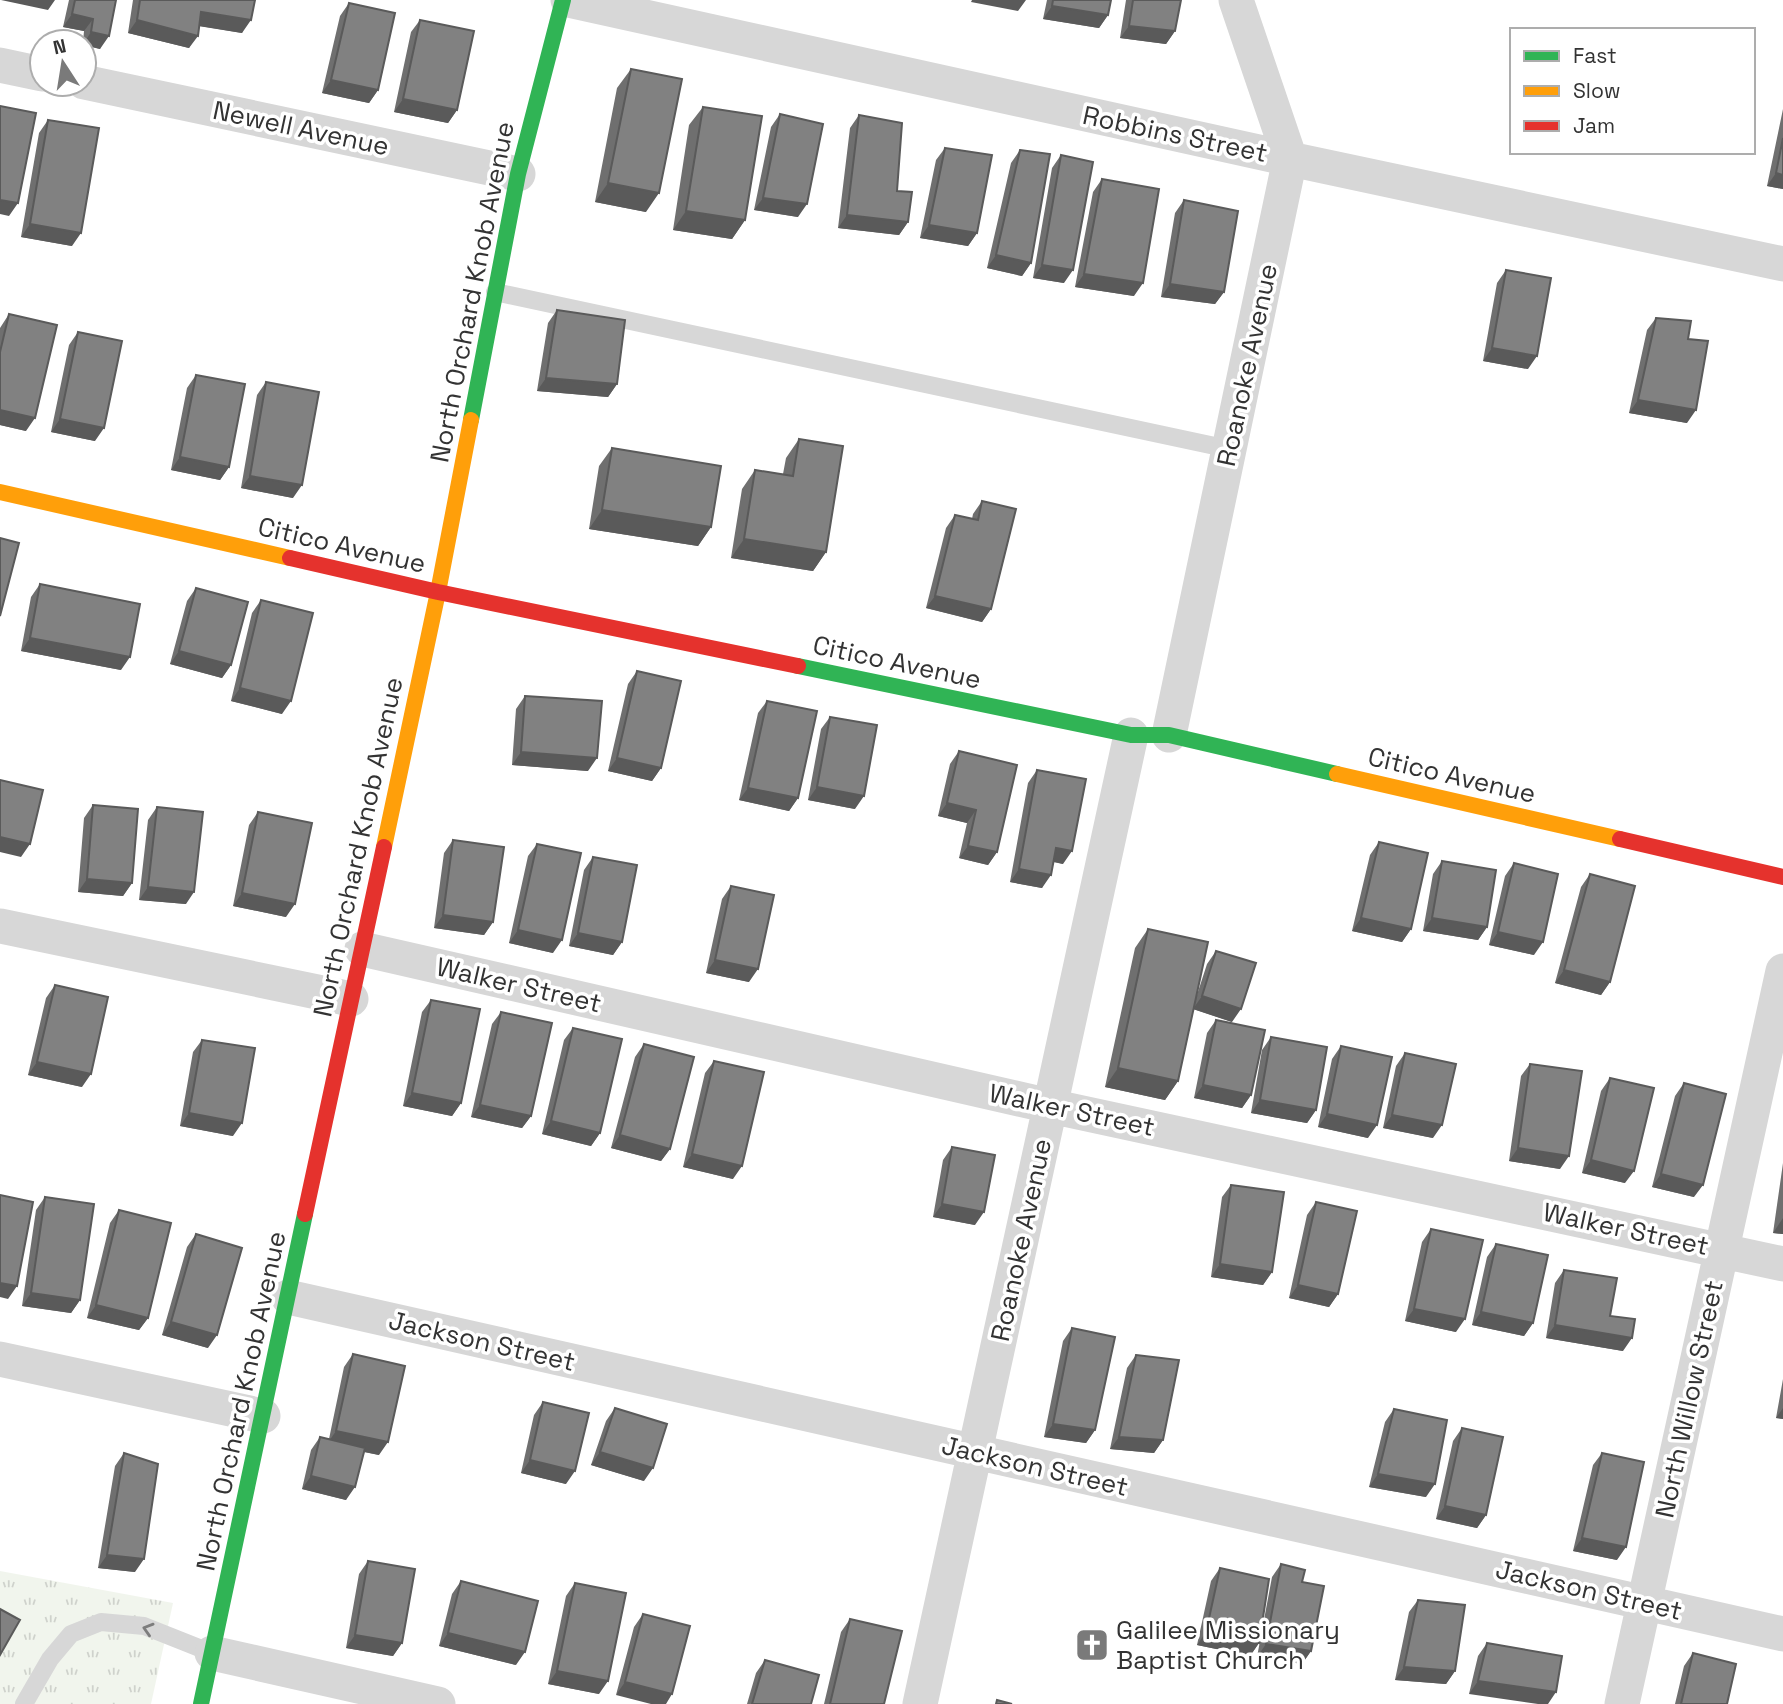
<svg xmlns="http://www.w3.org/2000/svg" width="1783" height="1704" font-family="'Space Grotesk',sans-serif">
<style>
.grass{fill:url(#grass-tufts)}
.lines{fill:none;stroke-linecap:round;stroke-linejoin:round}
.lane{stroke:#d7d7d7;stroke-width:18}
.street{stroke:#d7d7d7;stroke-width:35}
.fast{stroke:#30b455;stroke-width:16}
.slow{stroke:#ff9f0a;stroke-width:16}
.jam{stroke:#e5322d;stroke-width:16}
.wall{fill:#6f6f6f}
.shaded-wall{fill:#5a5a5a}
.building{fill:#818181;stroke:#5a5a5a;stroke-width:2}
.oneway{stroke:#7d7d7d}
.labels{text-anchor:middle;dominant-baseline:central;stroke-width:7;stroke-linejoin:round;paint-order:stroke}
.street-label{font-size:26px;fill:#333;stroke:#fff}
.poi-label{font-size:26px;fill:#333;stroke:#fff;text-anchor:start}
</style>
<defs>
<pattern id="grass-tufts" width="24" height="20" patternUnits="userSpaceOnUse" patternTransform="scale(1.75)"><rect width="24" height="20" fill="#f1f5ed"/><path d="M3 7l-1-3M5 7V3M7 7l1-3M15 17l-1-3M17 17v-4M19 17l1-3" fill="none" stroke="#cfd2cc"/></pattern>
</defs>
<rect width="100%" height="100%" fill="#fff"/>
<!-- grass -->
<path class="grass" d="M0,1571L173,1603L151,1704H0Z"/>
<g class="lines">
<!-- lane -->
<path class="lane" d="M495,292L1229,449
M24,1704L50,1659L71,1634L101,1622L144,1626L212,1653"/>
<!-- street -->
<path class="street" d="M568,0L1290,159L1783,264
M0,65L42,74
M84,82L518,174
M1169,735L1290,159L1236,0
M0,926L351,999
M362,949L1050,1106L1783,1264
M288,1297L1783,1634
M0,1359L263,1416
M212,1653L438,1704
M920,1704L1131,735
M1622,1704L1783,971"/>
<!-- fast -->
<path class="fast" d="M471,420L518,174L563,0
M798,666L1131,735H1169L1337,774
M201,1704L305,1214"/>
<!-- slow -->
<path class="slow" d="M0,492L290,558
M1337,774L1620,839
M384,847L438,592L471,420"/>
<!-- jam -->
<path class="jam" d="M290,558L438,592L798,666
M1620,839L1783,877
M305,1214L384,847"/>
</g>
<!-- wall -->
<path class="wall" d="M69,0H116L100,49L84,45V42H83L84,31L63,27Z
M133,0H255L242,33L200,26L189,48L128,33Z
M1047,0H1111L1108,15L1099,28L1043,19Z
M1126,0H1181L1175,31L1166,44L1120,38Z
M349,3L378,90L369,103L322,93L340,16Z
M420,20L457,110L448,123L394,112L411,32Z
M631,69L646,212L595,202L617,88Z
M703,107L745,220L732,239L673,230L689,125Z
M1783,109V189L1767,186Z
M780,114L798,217L754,210L771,127Z
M859,115L908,222L899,235L838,228L850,128Z
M48,120L72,246L21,237L39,133Z
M945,148L977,233L968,246L920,238L936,160Z
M1020,150L1031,263L1022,276L987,268L1011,163Z
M1061,155L1064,283L1033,278L1052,168Z
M1102,179L1134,296L1075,287L1093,192Z
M1184,200L1224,292L1215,304L1161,297L1175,213Z
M1506,270L1528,369L1483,361L1497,283Z
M557,310L617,384L608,397L537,391L548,323Z
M9,314L26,431L0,425V328Z
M1656,318L1688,339L1687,423L1629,413L1647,330Z
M78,332L95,441L51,432L69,345Z
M196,375L229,467L220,480L171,470L187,388Z
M266,382L293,498L241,488L257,395Z
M799,439L826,552L813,571L731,558L742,489L755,470L783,474L786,458Z
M612,448L711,527L698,546L589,529L599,466Z
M982,501L991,609L982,622L926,608L946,528L955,515L972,519L973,514Z
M40,584L121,670L21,651L31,597Z
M196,588L231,665L222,678L170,664L187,601Z
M261,600L282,714L231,701L252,613Z
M637,671L661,768L652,781L608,771L628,684Z
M525,696L588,771L512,765L516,709Z
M767,701L798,798L789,811L739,800L758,713Z
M830,717L855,809L808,800L821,729Z
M959,751L997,852L988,865L959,858L967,823L938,816L950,764Z
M1037,770L1063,864L1053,862L1042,888L1010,882L1028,783Z
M93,805L132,883L123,896L78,892L84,818Z
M157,807L186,904L139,900L148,820Z
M258,812L286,917L233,906L249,825Z
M453,840L493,922L484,935L434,928L444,853Z
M1379,842L1411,929L1402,942L1352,931L1370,855Z
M537,844L553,953L509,943L528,856Z
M593,857L622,942L613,955L569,946L584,870Z
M1442,861L1487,927L1478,940L1423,931L1433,874Z
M1514,863L1534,955L1489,945L1505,876Z
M1590,874L1610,982L1601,995L1555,983L1581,887Z
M731,886L749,982L706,973L722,899Z
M1148,929L1195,1001L1207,964L1216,951L1232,1022L1193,1009L1178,1081L1165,1100L1105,1087L1135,948Z
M55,985L82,1087L28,1075L46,998Z
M431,1000L461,1103L452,1116L403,1106L422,1012Z
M501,1012L531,1116L522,1128L471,1117L492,1024Z
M1216,1020L1251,1095L1242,1108L1194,1098L1207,1033Z
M573,1028L600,1133L591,1146L542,1134L564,1040Z
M1271,1037L1316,1110L1307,1123L1251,1113L1262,1050Z
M202,1040L233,1136L180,1126L193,1052Z
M644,1044L670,1149L661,1161L611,1148L635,1057Z
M1341,1046L1368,1138L1318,1127L1332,1059Z
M1405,1053L1433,1138L1383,1128L1396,1066Z
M714,1061L733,1179L683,1167L705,1073Z
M1530,1064L1560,1169L1509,1161L1521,1076Z
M1610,1078L1625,1183L1582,1173L1601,1091Z
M1684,1083L1694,1197L1652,1187L1675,1096Z
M952,1147L975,1225L933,1217L943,1160Z
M1783,1163V1234L1773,1233Z
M1231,1185L1272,1272L1263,1285L1211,1277L1222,1197Z
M45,1197L80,1300L71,1313L22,1306L36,1210Z
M1316,1202L1338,1294L1329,1307L1289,1298L1307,1215Z
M119,1210L148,1318L139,1330L87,1318L110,1223Z
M1431,1229L1456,1332L1405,1321L1422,1242Z
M196,1234L208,1348L162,1335L187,1247Z
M1496,1244L1533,1323L1524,1336L1472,1325L1487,1257Z
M1564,1270L1610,1316L1623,1351L1546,1338L1555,1283Z
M1072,1328L1095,1430L1086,1443L1044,1437L1063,1341Z
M353,1354L379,1455L364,1452L346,1500L302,1489L311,1450L320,1437L329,1439L344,1367Z
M1136,1355L1163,1440L1154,1453L1110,1449L1127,1368Z
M1783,1379V1419L1776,1418Z
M543,1402L566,1484L521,1473L534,1415Z
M615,1408L644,1481L591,1465L606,1421Z
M1394,1409L1426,1497L1369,1487L1385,1422Z
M1462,1428L1486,1515L1477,1528L1436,1519L1453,1441Z
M124,1453L135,1572L98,1568L115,1466Z
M1602,1453L1617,1560L1573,1551L1593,1465Z
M368,1561L402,1643L393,1656L346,1648L359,1574Z
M1281,1564L1302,1582L1311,1651L1302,1664L1257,1657L1272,1577Z
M1220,1568L1259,1643L1250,1656L1197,1645L1211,1581Z
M461,1581L516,1665L439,1646L452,1594Z
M575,1583L599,1694L548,1684L566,1596Z
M1418,1600L1455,1671L1446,1684L1395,1680L1409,1612Z
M643,1614L690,1626L616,1695L634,1627Z
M850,1619L884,1704H824L841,1632Z
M1487,1643L1562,1656L1469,1694L1478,1656Z
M1693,1653L1727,1704H1675L1684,1666Z
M765,1660L811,1704H747L756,1673Z"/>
<!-- shaded-wall -->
<path class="shaded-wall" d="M1,0H55L48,10Z
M972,0H1026L1018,11L971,2Z
M1052,6L1108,15L1099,28L1043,19Z
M201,12L251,20L242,33L192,25Z
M72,14L93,19L84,31L63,27Z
M137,20L198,36L189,48L128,33Z
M1129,26L1175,31L1166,44L1120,38Z
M91,32L109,36L100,49L84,45V43Z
M331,80L378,90L369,103L322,93Z
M403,99L457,110L448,123L394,112Z
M1776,173L1783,175V189L1767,186Z
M608,183L659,193L646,212L595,202Z
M763,198L807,204L798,217L754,210Z
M0,200L18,203L9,216L0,214Z
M686,211L745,220L732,239L673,230Z
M847,215L908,222L899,235L838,228Z
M30,224L81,233L72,246L21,237Z
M929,225L977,233L968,246L920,238Z
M996,255L1031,263L1022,276L987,268Z
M1042,265L1073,270L1064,283L1033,278Z
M1084,274L1143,283L1134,296L1075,287Z
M1170,284L1224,292L1215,304L1161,297Z
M1492,348L1537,356L1528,369L1483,361Z
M546,378L617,384L608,397L537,391Z
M1638,400L1696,410L1687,423L1629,413Z
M0,410L35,418L26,431L0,425Z
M60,419L104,428L95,441L51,432Z
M180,457L229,467L220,480L171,470Z
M250,476L302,485L293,498L241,488Z
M602,510L711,527L698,546L589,529Z
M744,539L826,552L813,571L731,558Z
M935,596L991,609L982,622L926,608Z
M30,638L130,657L121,670L21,651Z
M179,651L231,665L222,678L170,664Z
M240,688L291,701L282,714L231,701Z
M521,752L597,758L588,771L512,765Z
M617,758L661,768L652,781L608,771Z
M817,787L864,796L855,809L808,800Z
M748,788L798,798L789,811L739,800Z
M947,803L976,810L967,823L938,816Z
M0,837L30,844L21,857L0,852Z
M968,846L997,852L988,865L959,858Z
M1056,848L1072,851L1063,864L1047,860Z
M1019,869L1051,875L1042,888L1010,882Z
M87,879L132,883L123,896L78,892Z
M148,887L194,892L186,904L139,900Z
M242,893L295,904L286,917L233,906Z
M443,915L493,922L484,935L434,928Z
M1361,918L1411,929L1402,942L1352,931Z
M1432,918L1487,927L1478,940L1423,931Z
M518,930L562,940L553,953L509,943Z
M1498,932L1543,942L1534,955L1489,945Z
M578,933L622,942L613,955L569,946Z
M715,960L758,969L749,982L706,973Z
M1564,970L1610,982L1601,995L1555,983Z
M1202,996L1241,1009L1232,1022L1193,1009Z
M37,1062L91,1074L82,1087L28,1075Z
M1118,1068L1178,1081L1165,1100L1105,1087Z
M1203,1085L1251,1095L1242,1108L1194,1098Z
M412,1093L461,1103L452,1116L403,1106Z
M1260,1100L1316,1110L1307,1123L1251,1113Z
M480,1105L531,1116L522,1128L471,1117Z
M189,1113L242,1123L233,1136L180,1126Z
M1327,1114L1377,1125L1368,1138L1318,1127Z
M1392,1115L1442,1125L1433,1138L1383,1128Z
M551,1121L600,1133L591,1146L542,1134Z
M620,1135L670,1149L661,1161L611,1148Z
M1518,1148L1569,1156L1560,1169L1509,1161Z
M692,1154L742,1166L733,1179L683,1167Z
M1591,1160L1634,1171L1625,1183L1582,1173Z
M1661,1174L1703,1185L1694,1197L1652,1187Z
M942,1204L984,1212L975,1225L933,1217Z
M1783,1218V1234L1773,1233Z
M1220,1264L1272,1272L1263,1285L1211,1277Z
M0,1283L17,1286L8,1299L0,1297Z
M1298,1285L1338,1294L1329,1307L1289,1298Z
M31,1293L80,1300L71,1313L22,1306Z
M96,1305L148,1318L139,1330L87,1318Z
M1414,1309L1465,1319L1456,1332L1405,1321Z
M1481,1312L1533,1323L1524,1336L1472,1325Z
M171,1322L217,1335L208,1348L162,1335Z
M1555,1325L1632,1338L1623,1351L1546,1338Z
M1783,1408V1419L1776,1418Z
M1053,1424L1095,1430L1086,1443L1044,1437Z
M336,1431L388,1442L379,1455L327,1444Z
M1119,1437L1163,1440L1154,1453L1110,1449Z
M600,1452L653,1468L644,1481L591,1465Z
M530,1460L575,1471L566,1484L521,1473Z
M1378,1474L1435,1484L1426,1497L1369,1487Z
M311,1476L355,1487L346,1500L302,1489Z
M1445,1506L1486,1515L1477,1528L1436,1519Z
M1582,1538L1626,1547L1617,1560L1573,1551Z
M107,1555L144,1559L135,1572L98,1568Z
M1206,1632L1259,1643L1250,1656L1197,1645Z
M448,1633L525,1652L516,1665L439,1646Z
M355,1635L402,1643L393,1656L346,1648Z
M1266,1644L1311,1651L1302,1664L1257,1657Z
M1404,1667L1455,1671L1446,1684L1395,1680Z
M557,1671L608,1681L599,1694L548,1684Z
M1478,1681L1556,1692L1548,1704H1538L1469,1694Z
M625,1682L672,1694L666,1704H651L616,1695Z"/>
<!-- building -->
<path class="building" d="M75,0H116L109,36L91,32L93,19L72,14Z
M140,0H255L251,20L201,12L198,36L137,20Z
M1053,0H1111L1108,15L1052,6Z
M1133,0H1181L1175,31L1129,26Z
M349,3L395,13L378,90L331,80Z
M420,20L474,31L457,110L403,99Z
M631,69L682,79L659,193L608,183Z
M0,106L36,113L18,203L0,200Z
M703,107L762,116L745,220L686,211Z
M780,114L823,124L807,204L763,198Z
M859,115L902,123L897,191L912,192L908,222L847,215Z
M48,120L99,128L81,233L30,224Z
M1783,138V175L1776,173Z
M945,148L992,155L977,233L929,225Z
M1020,150L1050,154L1031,263L996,255Z
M1061,155L1093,162L1073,270L1042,265Z
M1102,179L1159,189L1143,283L1084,274Z
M1184,200L1238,211L1224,292L1170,284Z
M1506,270L1551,278L1537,356L1492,348Z
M557,310L625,320L617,384L546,378Z
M9,314L57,325L35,418L0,410V352Z
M1656,318L1691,321L1688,339L1708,341L1696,410L1638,400Z
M78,332L122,341L104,428L60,419Z
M196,375L245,384L229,467L180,457Z
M266,382L319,392L302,485L250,476Z
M799,439L843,446L826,552L744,539L755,470L793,476Z
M612,448L721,466L711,527L602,510Z
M982,501L1016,509L991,609L935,596L955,515L978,520Z
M0,538L19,543L0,616Z
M40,584L140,604L130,657L30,638Z
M196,588L248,602L231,665L179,651Z
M261,600L313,613L291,701L240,688Z
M637,671L681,681L661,768L617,758Z
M525,696L602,701L597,758L521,752Z
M767,701L817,711L798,798L748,788Z
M830,717L877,725L864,796L817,787Z
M959,751L1017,765L997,852L968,846L976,810L947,803Z
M1037,770L1086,779L1072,851L1056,848L1051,875L1019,869Z
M0,780L43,790L30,844L0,837Z
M93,805L138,809L132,883L87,879Z
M157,807L203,812L194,892L148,887Z
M258,812L312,823L295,904L242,893Z
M453,840L504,847L493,922L443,915Z
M1379,842L1428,853L1411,929L1361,918Z
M537,844L581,853L562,940L518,930Z
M593,857L637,865L622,942L578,933Z
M1442,861L1496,870L1487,927L1432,918Z
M1514,863L1558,874L1543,942L1498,932Z
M1590,874L1635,886L1610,982L1564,970Z
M731,886L774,895L758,969L715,960Z
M1148,929L1208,942L1178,1081L1118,1068Z
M1216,951L1256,963L1241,1009L1202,996Z
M55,985L108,997L91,1074L37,1062Z
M431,1000L480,1009L461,1103L412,1093Z
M501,1012L552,1023L531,1116L480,1105Z
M1216,1020L1265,1030L1251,1095L1203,1085Z
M573,1028L622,1039L600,1133L551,1121Z
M1271,1037L1327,1047L1316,1110L1260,1100Z
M202,1040L255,1048L242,1123L189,1113Z
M644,1044L694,1057L670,1149L620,1135Z
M1341,1046L1392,1057L1377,1125L1327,1114Z
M1405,1053L1456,1064L1442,1125L1392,1115Z
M714,1061L764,1072L742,1166L692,1154Z
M1530,1064L1582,1071L1569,1156L1518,1148Z
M1610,1078L1654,1088L1634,1171L1591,1160Z
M1684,1083L1726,1094L1703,1185L1661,1174Z
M952,1147L995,1155L984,1212L942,1204Z
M1231,1185L1284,1192L1272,1272L1220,1264Z
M0,1195L33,1202L17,1286L0,1283Z
M45,1197L94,1204L80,1300L31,1293Z
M1316,1202L1357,1211L1338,1294L1298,1285Z
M119,1210L171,1223L148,1318L96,1305Z
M1431,1229L1483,1240L1465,1319L1414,1309Z
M196,1234L242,1248L217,1335L171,1322Z
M1496,1244L1548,1255L1533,1323L1481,1312Z
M1564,1270L1617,1278L1610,1316L1635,1319L1632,1338L1555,1325Z
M1072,1328L1115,1337L1095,1430L1053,1424Z
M353,1354L405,1366L388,1442L336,1431Z
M1136,1355L1179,1360L1163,1440L1119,1437Z
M543,1402L589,1413L575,1471L530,1460Z
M615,1408L667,1424L653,1468L600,1452Z
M1394,1409L1447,1420L1435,1484L1378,1474Z
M1462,1428L1503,1437L1486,1515L1445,1506Z
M320,1437L365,1448L355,1487L311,1476Z
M124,1453L158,1464L144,1559L107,1555Z
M1602,1453L1644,1462L1626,1547L1582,1538Z
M368,1561L415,1569L402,1643L355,1635Z
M1281,1564L1305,1570L1302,1582L1324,1586L1311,1651L1266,1644Z
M1220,1568L1269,1579L1259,1643L1206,1632Z
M461,1581L538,1601L525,1652L448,1633Z
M575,1583L626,1593L608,1681L557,1671Z
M1418,1600L1465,1605L1455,1671L1404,1667Z
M0,1609L20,1620L0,1655Z
M643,1614L690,1626L672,1694L625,1682Z
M850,1619L902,1631L884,1704H830Z
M1487,1643L1562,1656L1556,1692L1478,1681Z
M1693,1653L1736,1664L1727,1704H1681Z
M765,1660L819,1675L811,1704H752Z
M997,1700L1012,1704H996Z"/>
<!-- one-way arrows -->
<defs><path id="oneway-chevron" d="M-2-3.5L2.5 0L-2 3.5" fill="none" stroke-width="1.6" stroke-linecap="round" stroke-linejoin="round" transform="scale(1.75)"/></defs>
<use class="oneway" href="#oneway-chevron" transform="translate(148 1629) rotate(-163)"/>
<!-- icons -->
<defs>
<symbol id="church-square" viewBox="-11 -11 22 22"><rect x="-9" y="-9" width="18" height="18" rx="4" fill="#7a7a7a" stroke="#fff"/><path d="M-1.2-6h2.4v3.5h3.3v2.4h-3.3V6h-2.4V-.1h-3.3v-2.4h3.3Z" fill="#fff"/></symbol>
</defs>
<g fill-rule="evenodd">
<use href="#church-square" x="1073" y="1626" width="38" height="38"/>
</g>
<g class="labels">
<!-- street labels -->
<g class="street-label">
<text transform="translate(301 128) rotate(12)">Newell Avenue</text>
<text transform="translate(1175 134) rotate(12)">Robbins Street</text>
<text transform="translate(472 292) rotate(-79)">North Orchard Knob Avenue</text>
<text transform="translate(1247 365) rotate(-78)">Roanoke Avenue</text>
<text transform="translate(342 545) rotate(13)">Citico Avenue</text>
<text transform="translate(897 662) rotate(12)">Citico Avenue</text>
<text transform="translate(1452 775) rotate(13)">Citico Avenue</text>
<text transform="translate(358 847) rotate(-78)">North Orchard Knob Avenue</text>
<text transform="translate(519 985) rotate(13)">Walker Street</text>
<text transform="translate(1072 1110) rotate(12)">Walker Street</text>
<text transform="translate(1626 1229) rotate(12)">Walker Street</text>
<text transform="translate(1021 1240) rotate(-78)">Roanoke Avenue</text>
<text transform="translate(482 1341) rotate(13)">Jackson Street</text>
<text transform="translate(1689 1399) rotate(-78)">North Willow Street</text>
<text transform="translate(241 1401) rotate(-78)">North Orchard Knob Avenue</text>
<text transform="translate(1035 1466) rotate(13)">Jackson Street</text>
<text transform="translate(1589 1590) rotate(13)">Jackson Street</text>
</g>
<!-- poi labels -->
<g class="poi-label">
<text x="1116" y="1630">Galilee Missionary<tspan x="1116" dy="30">Baptist Church</tspan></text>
</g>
</g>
<!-- legend -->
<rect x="1510" y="28" width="245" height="126" fill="#ffffff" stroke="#adadad" stroke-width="2"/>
<rect x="1524" y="51" width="35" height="10" fill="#30b455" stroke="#adadad" stroke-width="2"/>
<text x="1573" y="63" font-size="21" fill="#333333">Fast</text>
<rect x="1524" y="86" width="35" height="10" fill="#ff9f0a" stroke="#adadad" stroke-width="2"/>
<text x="1573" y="98" font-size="21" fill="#333333">Slow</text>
<rect x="1524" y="121" width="35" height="10" fill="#e5322d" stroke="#adadad" stroke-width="2"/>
<text x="1573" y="133" font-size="21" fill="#333333">Jam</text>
<!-- north arrow -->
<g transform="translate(63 63) rotate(348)"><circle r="33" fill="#ffffff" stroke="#adadad" stroke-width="2"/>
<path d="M0-5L12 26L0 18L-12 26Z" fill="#7a7a7a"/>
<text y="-10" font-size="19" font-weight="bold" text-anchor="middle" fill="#333333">N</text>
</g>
</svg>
